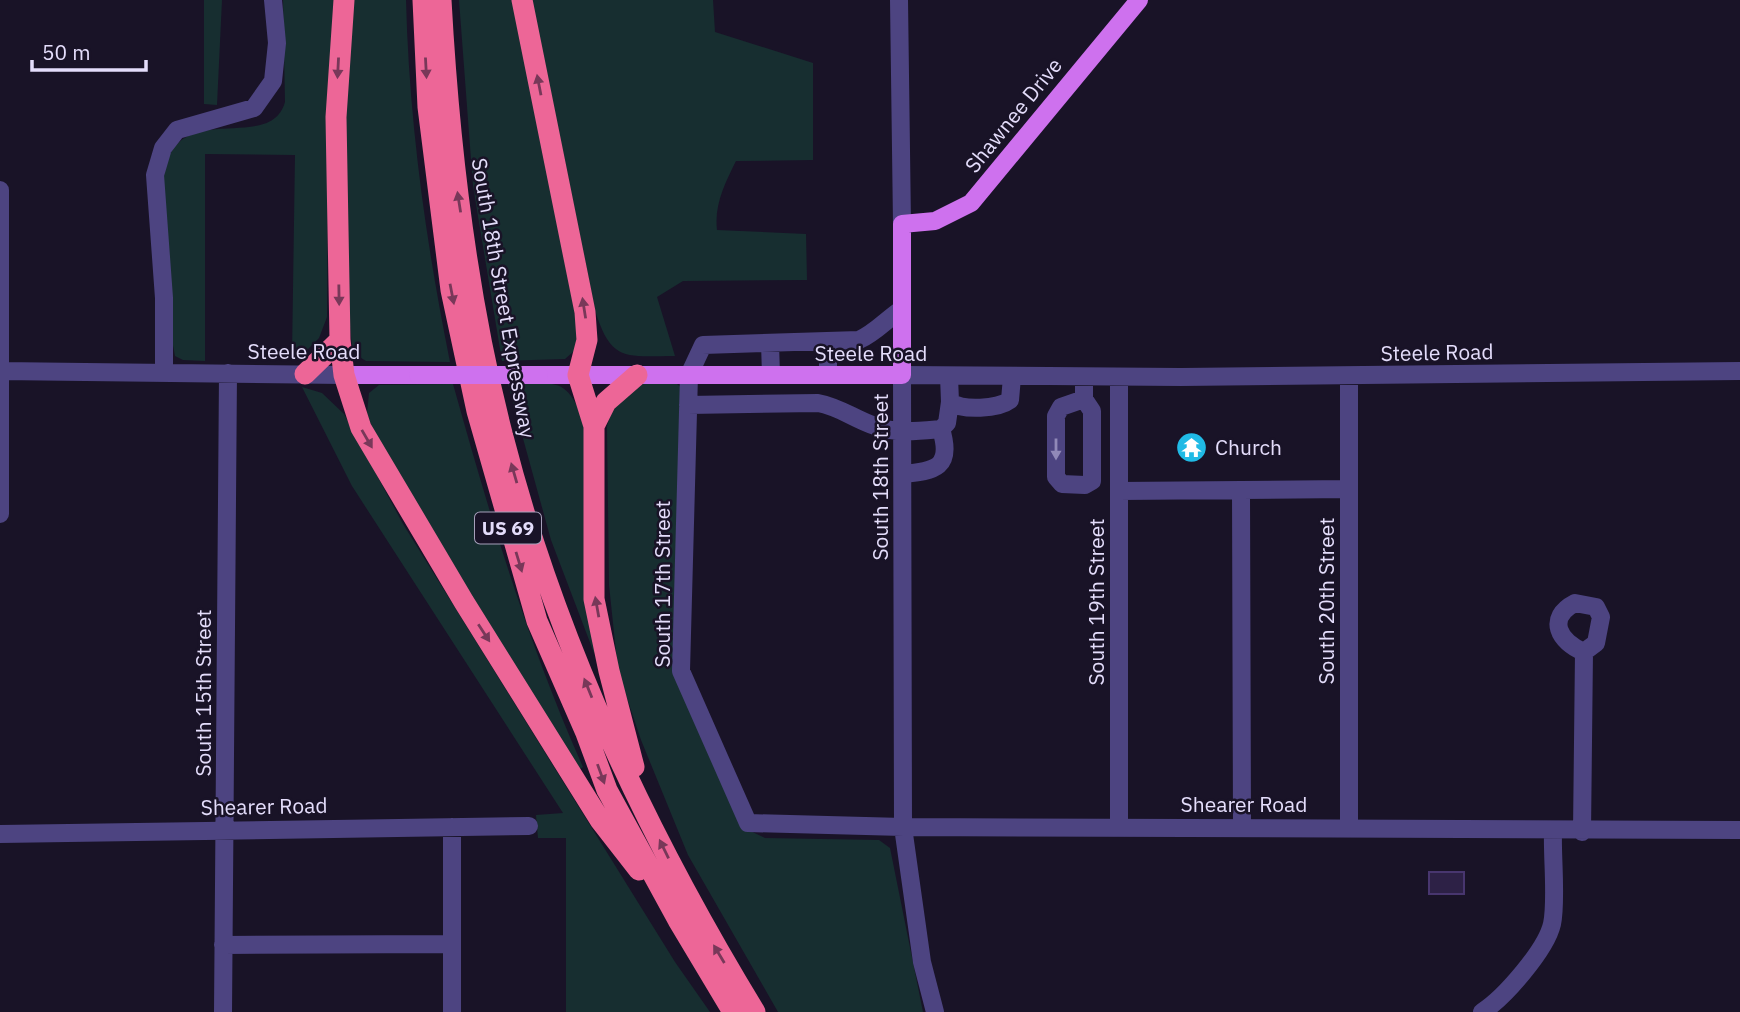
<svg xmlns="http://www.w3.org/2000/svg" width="1740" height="1012" font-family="'IBM Plex Sans',sans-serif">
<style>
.green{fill:#172e30}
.building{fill:#2d2146;stroke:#48366f;stroke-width:2}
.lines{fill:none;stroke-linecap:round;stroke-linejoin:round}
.minor{stroke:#4d4481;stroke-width:18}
.major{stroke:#ce71ee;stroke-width:18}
.highway{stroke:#ed6697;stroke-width:21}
.major-bridge{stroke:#ce71ee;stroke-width:18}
.oneway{fill:#783859}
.oneway2{fill:#9189b8}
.labels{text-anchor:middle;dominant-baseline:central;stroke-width:5;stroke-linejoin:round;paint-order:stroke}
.shield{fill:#191327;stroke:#a7a0bb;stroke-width:2}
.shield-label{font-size:19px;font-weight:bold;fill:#e4ddfb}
.street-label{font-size:21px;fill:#e4ddfb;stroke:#191327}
.poi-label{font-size:21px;fill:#e4ddfb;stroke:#191327;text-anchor:start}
</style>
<rect width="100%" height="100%" fill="#191327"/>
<!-- green -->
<path class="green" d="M204,0H222L217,105L204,104Z
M283,0H336L328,151L327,317L319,338L306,351L292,356L295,155L205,154V361L183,360L175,356L172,340C169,299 152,184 171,152C197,108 272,149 285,102Z
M352,0H406C409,122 426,243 450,362L366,361L358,356L352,346L347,298L345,76Z
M459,0H514L579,335L574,351L565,359L502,361L473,186Z
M532,0H713L715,32L813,63V160L736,161C725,183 714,205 717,230L806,234L807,280L683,281L657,297L675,356C626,356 611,363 595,310Z
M647,382L677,384L682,388L676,656L744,828L765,838L879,840L890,848L923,1012H778L688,855L641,740L618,671L609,585L607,427C612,406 624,386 647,382Z
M453,384C490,516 527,641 583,767L577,771L375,435L367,413L369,393L379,385Z
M508,384C557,384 566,374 585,425L597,651L594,653L551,540Z
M302,387L322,393L344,414L403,524L675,962L710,1012H566V838H538L536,815L563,813L352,486Z"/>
<!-- building -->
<path class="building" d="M1429,872H1464V894H1429Z"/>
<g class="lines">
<!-- minor -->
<path class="minor" d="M899,0L902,224
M0,190V514
M902,309C887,319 875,333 859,340L703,345L689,375L681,671L748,823L903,827L1740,830
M828,342V375
M770,343L771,375
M0,371L344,375
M164,373V298L155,175L163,148L177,130L254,108L273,81L277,43L273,0
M949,376L950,402C963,411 998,409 1010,400L1012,377
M1349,376V827
M1084,377V399L1092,411V481L1085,485L1062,484L1056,477V416L1061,407L1084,399
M1119,377V827
M688,405L818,403C840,407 854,419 875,426C896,434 919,431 941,429
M903,474C935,471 953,468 941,429L947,423L950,402
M1241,490L1242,827
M1119,491L1349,489
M1575,603L1596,607L1601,617L1596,643L1584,652C1559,642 1546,618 1575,603Z
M452,827V1012
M1582,832L1584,652
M0,834L529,826
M223,945L452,944
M223,1012L228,373
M935,1012L922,962L903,827L902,375L1181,377L1740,371
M1482,1012C1504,998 1546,950 1552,924C1557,901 1552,857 1553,832"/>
<!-- major -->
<path class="major" d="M344,375H418
M539,375H902V224L935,221L971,203L1139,0"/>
<!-- highway -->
<path class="highway" d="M344,0L336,117L340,340L344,375L361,428L464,602L600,820L639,870
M423,0L428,107L451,290L477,411L537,621L586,733L607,790L678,920L733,1012
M441,0C449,146 466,295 503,437C555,640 646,833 755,1012
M522,0L585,312L587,340L578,375L594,426V599L609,671L634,767
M305,374L340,340
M594,426L606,402L637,375"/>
<!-- major-bridge -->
<path class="major-bridge" d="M418,375H539"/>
</g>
<!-- one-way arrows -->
<defs><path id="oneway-solid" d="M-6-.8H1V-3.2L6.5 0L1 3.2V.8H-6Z" transform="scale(1.75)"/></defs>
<g class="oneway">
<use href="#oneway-solid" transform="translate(338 68) rotate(93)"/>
<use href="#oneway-solid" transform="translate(426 68) rotate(87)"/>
<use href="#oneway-solid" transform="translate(539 85) rotate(-101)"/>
<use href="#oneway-solid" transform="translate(459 202) rotate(-99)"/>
<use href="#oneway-solid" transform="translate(452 294) rotate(79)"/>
<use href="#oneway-solid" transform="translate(339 295) rotate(89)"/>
<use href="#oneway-solid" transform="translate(584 308) rotate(-99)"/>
<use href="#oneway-solid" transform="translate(367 439) rotate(60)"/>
<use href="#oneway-solid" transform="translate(514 473) rotate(-106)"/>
<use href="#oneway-solid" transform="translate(519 562) rotate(73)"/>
<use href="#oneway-solid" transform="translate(597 607) rotate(-100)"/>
<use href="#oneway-solid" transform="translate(484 633) rotate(57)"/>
<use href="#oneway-solid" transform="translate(588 688) rotate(-112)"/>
<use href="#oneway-solid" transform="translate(601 774) rotate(70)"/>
<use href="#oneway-solid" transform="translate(664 849) rotate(-116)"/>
<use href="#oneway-solid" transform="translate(719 954) rotate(-121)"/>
</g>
<use class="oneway2" href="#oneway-solid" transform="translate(1056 449) rotate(90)"/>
<!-- icons -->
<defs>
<symbol id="temple-disc" viewBox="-11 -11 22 22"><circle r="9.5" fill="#20bae5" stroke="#191327"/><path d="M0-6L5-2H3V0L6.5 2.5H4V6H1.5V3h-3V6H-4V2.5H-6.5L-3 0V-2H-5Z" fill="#fff"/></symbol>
</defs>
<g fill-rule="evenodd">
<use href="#temple-disc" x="1174" y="430" width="35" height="35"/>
</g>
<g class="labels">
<!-- shield labels -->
<rect class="shield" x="475" y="512.5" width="66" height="31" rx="5"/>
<g class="shield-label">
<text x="508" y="528">US 69</text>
</g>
<!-- street labels -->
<g class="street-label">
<text transform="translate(1013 115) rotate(-51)">Shawnee Drive</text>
<text transform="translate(504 298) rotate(80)">South 18th Street Expressway</text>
<text x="304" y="351">Steele Road</text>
<text transform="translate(1437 352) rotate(-1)">Steele Road</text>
<text x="871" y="353">Steele Road</text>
<text transform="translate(880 477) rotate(-90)">South 18th Street</text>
<text transform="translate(662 584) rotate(-90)">South 17th Street</text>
<text transform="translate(1326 601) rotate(-90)">South 20th Street</text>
<text transform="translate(1096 602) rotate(-90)">South 19th Street</text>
<text transform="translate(203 693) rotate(-90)">South 15th Street</text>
<text x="1244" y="804">Shearer Road</text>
<text transform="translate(264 806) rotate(-1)">Shearer Road</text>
</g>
<!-- poi labels -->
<g class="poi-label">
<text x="1215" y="447">Church</text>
</g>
</g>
<!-- scale -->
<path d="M32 60v10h114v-10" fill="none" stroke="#e4ddfb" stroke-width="3.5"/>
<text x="42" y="60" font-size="21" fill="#e4ddfb" stroke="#191327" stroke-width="5" paint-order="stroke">50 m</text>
</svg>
